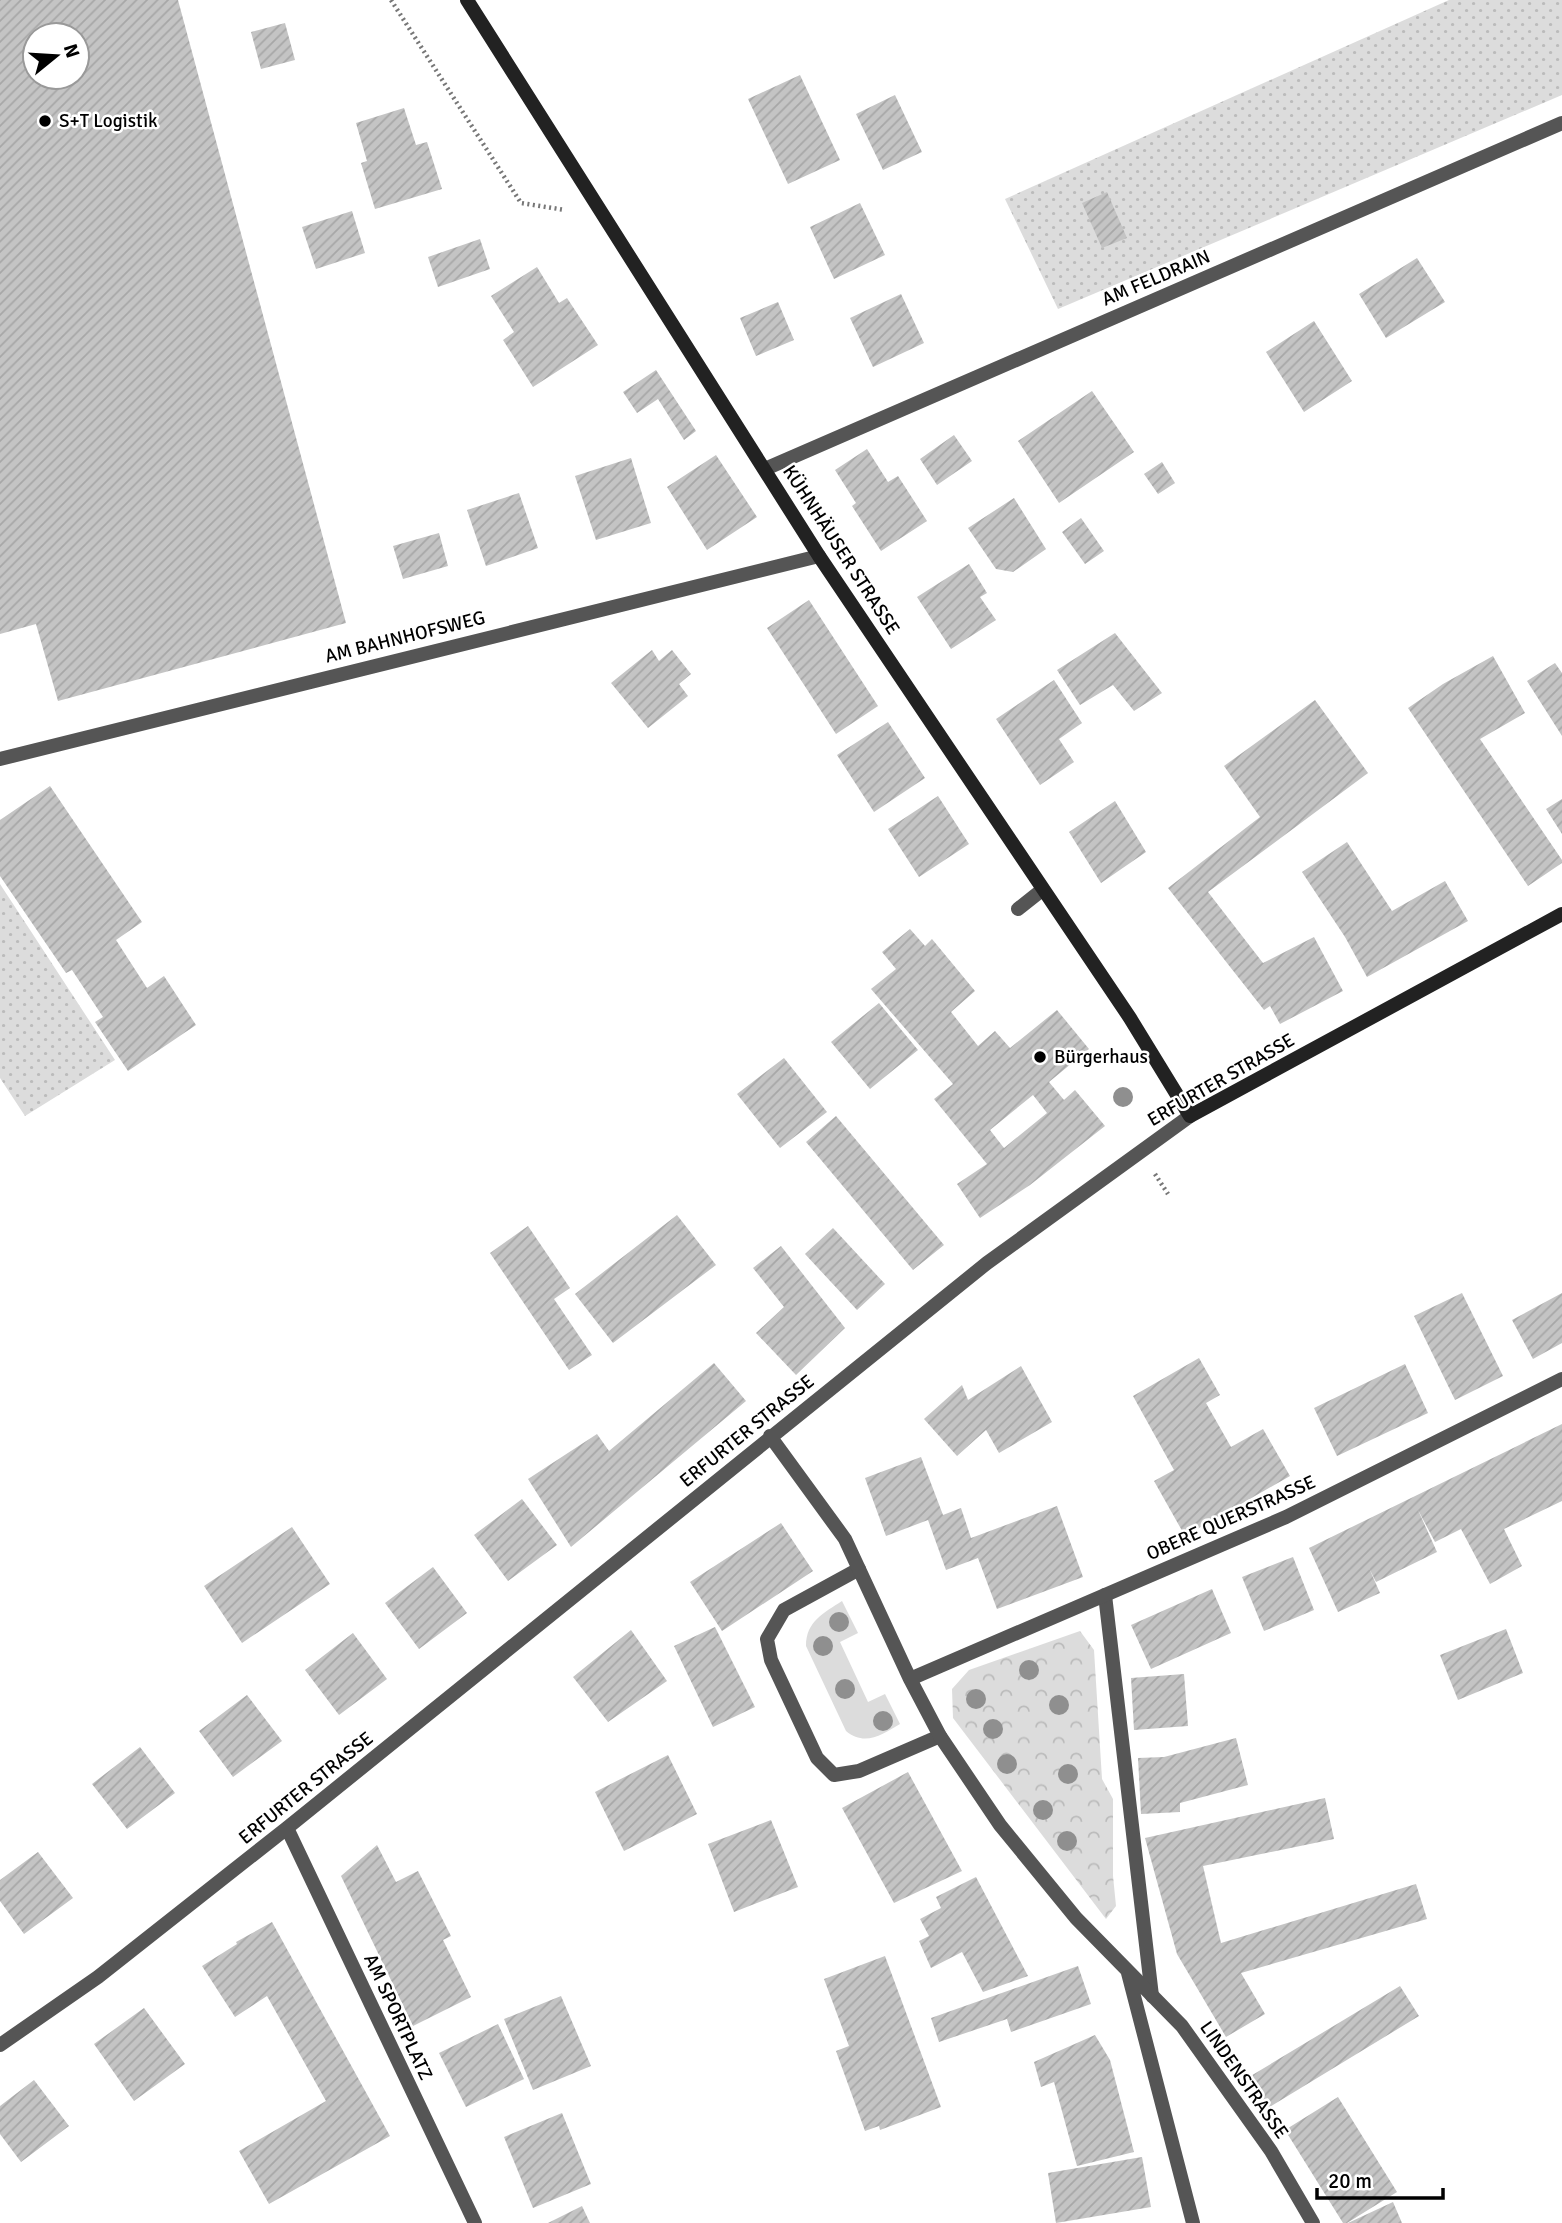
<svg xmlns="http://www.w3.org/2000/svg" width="1562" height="2223" font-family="Signika,sans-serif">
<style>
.grass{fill:#dcdcdc}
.forest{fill:url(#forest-crowns)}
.garden{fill:url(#garden-dots)}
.building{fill:url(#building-hatch);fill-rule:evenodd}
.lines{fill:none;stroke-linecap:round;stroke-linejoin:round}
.path{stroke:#777;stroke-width:4.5;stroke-dasharray:2 3.5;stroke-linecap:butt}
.lane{stroke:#555;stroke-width:14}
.street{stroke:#555;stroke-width:14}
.secondary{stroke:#222;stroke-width:14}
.tree{fill:#8f8f8f}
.poi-dot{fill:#000;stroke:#fff;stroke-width:2.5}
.labels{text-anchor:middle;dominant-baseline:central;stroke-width:5;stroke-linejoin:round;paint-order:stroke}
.poi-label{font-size:19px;fill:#000;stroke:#fff;text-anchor:start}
.street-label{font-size:19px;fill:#000;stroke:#fff}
</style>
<defs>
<pattern id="forest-crowns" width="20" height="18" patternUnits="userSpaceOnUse" patternTransform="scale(1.75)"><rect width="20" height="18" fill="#dcdcdc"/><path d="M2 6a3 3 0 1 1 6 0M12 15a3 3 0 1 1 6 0" fill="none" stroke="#bbb"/></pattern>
<pattern id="garden-dots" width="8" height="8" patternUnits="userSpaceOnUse" patternTransform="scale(1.75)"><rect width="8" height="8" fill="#dcdcdc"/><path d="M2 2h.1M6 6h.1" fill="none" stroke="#bbb" stroke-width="1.8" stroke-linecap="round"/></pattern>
<pattern id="building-hatch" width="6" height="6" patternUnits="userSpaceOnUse" patternTransform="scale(1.75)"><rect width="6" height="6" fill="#c4c4c4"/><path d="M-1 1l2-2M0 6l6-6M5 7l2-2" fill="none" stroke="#a7a7a7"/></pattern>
</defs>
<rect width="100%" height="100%" fill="#fff"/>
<!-- grass -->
<path class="grass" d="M842,1601L858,1633L840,1642L868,1702L885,1694L900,1724C883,1734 865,1747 846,1731L806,1646C806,1621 824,1613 842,1601Z"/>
<!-- forest -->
<path class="forest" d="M1080,1631L1094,1650L1102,1779L1113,1799V1876L1116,1906L1106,1919L953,1718L952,1689L969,1670Z"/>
<!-- garden -->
<path class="garden" d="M1449,0H1562V95L1058,309L1005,199Z
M0,884L115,1060L25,1116L0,1078Z"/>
<!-- building -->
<path class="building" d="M0,0H178L346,623L58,701L36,624L0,634ZM35,35H77V77H35Z
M285,23L295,60L261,69L251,32Z
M800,75L840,160L788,184L748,99Z
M895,95L922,152L883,170L856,114Z
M404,108L416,145L427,142L442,189L375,209L361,163L367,161L356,123Z
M1107,192L1127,238L1102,248L1082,203Z
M860,203L885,255L834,279L810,227Z
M352,211L365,253L316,269L302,227Z
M480,239L490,269L438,287L428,257Z
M1417,258L1445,302L1386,338L1359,294Z
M537,267L559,303L567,298L598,345L533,387L503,340L514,332L491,296Z
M901,294L924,343L873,367L850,318Z
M778,302L794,340L756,356L740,318Z
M1314,321L1352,381L1304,412L1266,352Z
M656,370L696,431L684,440L658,399L637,413L623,392Z
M1092,391L1134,452L1059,503L1018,441Z
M954,435L972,461L937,485L920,459Z
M867,449L888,482L898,476L927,521L881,551L852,506L856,503L835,470Z
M716,455L757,517L707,550L667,487Z
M631,458L651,523L596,540L575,476Z
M1162,462L1175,483L1158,494L1144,474Z
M519,493L538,548L486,566L467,510Z
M1014,498L1046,549L1013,572L996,569L968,528Z
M1081,518L1104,551L1085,564L1062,532Z
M439,533L448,566L403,579L393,546Z
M969,564L987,593L980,597L996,620L951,649L917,597Z
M809,600L878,706L836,734L767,628Z
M1115,633L1162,693L1134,711L1113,685L1080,705L1057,670Z
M652,650L659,661L672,650L691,674L679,684L688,696L648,728L611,683Z
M1493,656L1525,713L1480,739L1562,860V863L1528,886L1408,708L1443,684Z
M1555,663L1562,673V736L1527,681Z
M1054,680L1082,723L1059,739L1074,762L1040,785L996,719Z
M1315,700L1368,773L1208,892L1263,963L1314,937L1343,991L1280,1024L1270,1006L1264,1010L1168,888L1260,817L1224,766Z
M888,722L925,778L874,812L837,755Z
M50,786L142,922L116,940L147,988L164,976L196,1025L128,1071L95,1022L103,1017L72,970L66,973L0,876V820Z
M938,796L969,844L919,877L888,829Z
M1562,799V834L1546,809Z
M1115,801L1146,852L1101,883L1069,832Z
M1347,842L1392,911L1445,881L1468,921L1367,977L1345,937L1302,872Z
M910,929L925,946L932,939L975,991L951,1012L978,1046L995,1031L1010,1048L1057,1010L1089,1049L1049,1082L1064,1100L1075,1090L1105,1126L1030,1185L980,1218L957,1184L987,1164L934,1099L953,1084L871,989L896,969L882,952ZM1033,1095L1047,1113L1004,1148L990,1130Z
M879,1003L918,1050L870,1089L831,1042Z
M784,1058L827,1112L780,1148L737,1094Z
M836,1116L944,1245L913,1270L806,1142Z
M677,1215L716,1265L613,1343L575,1294Z
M528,1226L570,1288L554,1299L592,1355L569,1370L490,1253Z
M833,1228L885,1284L857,1310L805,1254Z
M781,1246L845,1328L796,1375L756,1333L784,1307L753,1268Z
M1462,1293L1503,1376L1455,1400L1414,1316Z
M1562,1293V1343L1533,1359L1512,1320Z
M1199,1358L1220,1395L1206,1403L1231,1447L1263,1429L1290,1476L1185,1536L1154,1481L1174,1470L1133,1396Z
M714,1363L746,1401L571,1547L528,1479L597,1434L609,1451Z
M1405,1364L1428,1413L1337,1456L1314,1408Z
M1021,1366L1052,1422L999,1453L986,1430L957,1456L924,1419L962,1385L968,1400Z
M1562,1424V1501L1504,1529L1522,1566L1490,1584L1461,1529L1435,1542L1418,1510L1437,1552L1376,1582L1369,1568L1380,1593L1338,1612L1309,1548Z
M921,1457L943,1515L961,1508L971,1538L1057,1506L1083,1577L997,1609L978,1558L946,1570L928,1520L886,1536L865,1478Z
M522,1499L557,1545L508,1581L474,1535Z
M781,1523L813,1571L722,1631L690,1582Z
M292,1527L330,1584L242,1643L204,1586Z
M1293,1557L1314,1610L1264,1631L1242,1577Z
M433,1567L467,1613L419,1649L385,1603Z
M1212,1589L1231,1633L1151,1669L1131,1625Z
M715,1627L755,1707L713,1727L674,1646Z
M1506,1629L1523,1673L1458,1700L1440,1655Z
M631,1630L667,1681L608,1722L573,1677Z
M353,1633L387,1679L339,1715L305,1670Z
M1184,1674L1188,1726L1134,1730L1131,1678Z
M247,1695L282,1741L233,1777L199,1731Z
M1236,1738L1248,1785L1180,1803V1812L1141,1814L1138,1758L1164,1757Z
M140,1747L175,1793L127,1829L92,1784Z
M668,1755L697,1814L624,1851L595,1792Z
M908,1772L962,1871L894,1903L842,1808Z
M1325,1798L1334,1839L1203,1866L1221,1943L1416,1884L1427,1919L1241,1973L1265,2014L1226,2037L1177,1954L1145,1838Z
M771,1820L798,1887L734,1912L708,1844Z
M377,1845L396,1882L418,1871L451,1936L443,1940L471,1997L413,2026L341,1876Z
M38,1852L73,1898L24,1934L0,1901V1880Z
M976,1877L1028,1976L983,1992L962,1952L931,1968L919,1941L929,1936L920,1919L941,1908L936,1897Z
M272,1922L390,2136L269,2204L239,2151L326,2101L267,1996L235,2017L202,1966L237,1944L236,1942Z
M885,1956L941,2107L880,2130L879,2126L865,2131L836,2051L849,2046L824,1979Z
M1078,1966L1091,2004L1011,2032L1007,2019L939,2042L931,2018Z
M1400,1986L1419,2016L1268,2108L1249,2077Z
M561,1996L591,2066L533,2090L504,2019Z
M144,2008L185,2064L134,2101L94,2044Z
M498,2024L524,2079L466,2107L439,2053Z
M1095,2035L1110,2060L1134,2152L1077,2166L1054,2082L1041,2087L1034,2062Z
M34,2080L69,2126L21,2162L0,2134V2106Z
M1338,2097L1397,2192L1347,2223H1343L1285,2130Z
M562,2113L591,2184L533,2208L504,2137Z
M1142,2157L1151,2207L1056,2223L1048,2173Z
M1393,2202L1402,2223H1348Z
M582,2206L590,2223H548Z"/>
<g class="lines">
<!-- path -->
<path class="path" d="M391,0L521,203L565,210
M1155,1174L1168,1194"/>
<!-- lane -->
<path class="lane" d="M765,469L1562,123
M1018,909L1042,890
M859,1569L784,1610L767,1639L771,1660L817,1758L834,1775L859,1771L940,1736
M1105,1595L1152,1996"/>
<!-- street -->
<path class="street" d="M0,759L819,556
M770,1436L845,1539L910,1679L940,1736L1000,1825L1076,1918L1182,2026L1271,2151L1313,2223
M910,1679L1286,1517L1562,1379
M287,1828L475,2223
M1128,1973L1193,2223
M0,2045L98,1977L287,1828L987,1263L1190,1116"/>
<!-- secondary -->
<path class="secondary" d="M467,0L819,556L1130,1018L1190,1116L1562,914"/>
</g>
<!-- trees -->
<g class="tree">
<circle cx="1123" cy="1097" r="10"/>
<circle cx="839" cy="1622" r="10"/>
<circle cx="823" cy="1646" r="10"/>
<circle cx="1029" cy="1670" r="10"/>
<circle cx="845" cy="1689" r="10"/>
<circle cx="976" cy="1699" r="10"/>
<circle cx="1059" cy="1705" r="10"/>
<circle cx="883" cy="1721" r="10"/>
<circle cx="993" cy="1729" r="10"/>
<circle cx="1007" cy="1764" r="10"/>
<circle cx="1068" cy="1774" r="10"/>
<circle cx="1043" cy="1810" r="10"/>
<circle cx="1067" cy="1841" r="10"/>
</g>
<!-- markers -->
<g class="poi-dot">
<circle cx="45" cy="121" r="7"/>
<circle cx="1040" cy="1057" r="7"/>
</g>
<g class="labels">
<!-- poi labels -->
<g class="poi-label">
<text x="59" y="121">S+T Logistik</text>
<text x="1054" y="1057">Bürgerhaus</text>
</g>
<!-- street labels -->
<g class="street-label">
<text transform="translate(1156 278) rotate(-23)">AM FELDRAIN</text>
<text transform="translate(841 550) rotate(57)">KÜHNHÄUSER STRASSE</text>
<text transform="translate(405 637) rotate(-14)">AM BAHNHOFSWEG</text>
<text transform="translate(1221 1080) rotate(-30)">ERFURTER STRASSE</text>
<text transform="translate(747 1431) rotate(-39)">ERFURTER STRASSE</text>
<text transform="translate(1231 1518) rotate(-24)">OBERE QUERSTRASSE</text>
<text transform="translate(306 1788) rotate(-39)">ERFURTER STRASSE</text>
<text transform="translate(398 2017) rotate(65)">AM SPORTPLATZ</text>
<text transform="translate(1244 2080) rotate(55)">LINDENSTRASSE</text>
</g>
</g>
<!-- north arrow -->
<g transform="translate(56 56) rotate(72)"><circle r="33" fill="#ffffff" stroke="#999999" stroke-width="2"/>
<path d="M0-5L12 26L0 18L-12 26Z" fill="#000000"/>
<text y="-10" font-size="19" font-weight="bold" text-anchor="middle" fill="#000000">N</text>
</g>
<!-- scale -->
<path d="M1317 2188v10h126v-10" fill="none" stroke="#000000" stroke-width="3.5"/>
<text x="1328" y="2188" font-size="21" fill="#000000" stroke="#ffffff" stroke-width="5" paint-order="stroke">20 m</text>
</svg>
